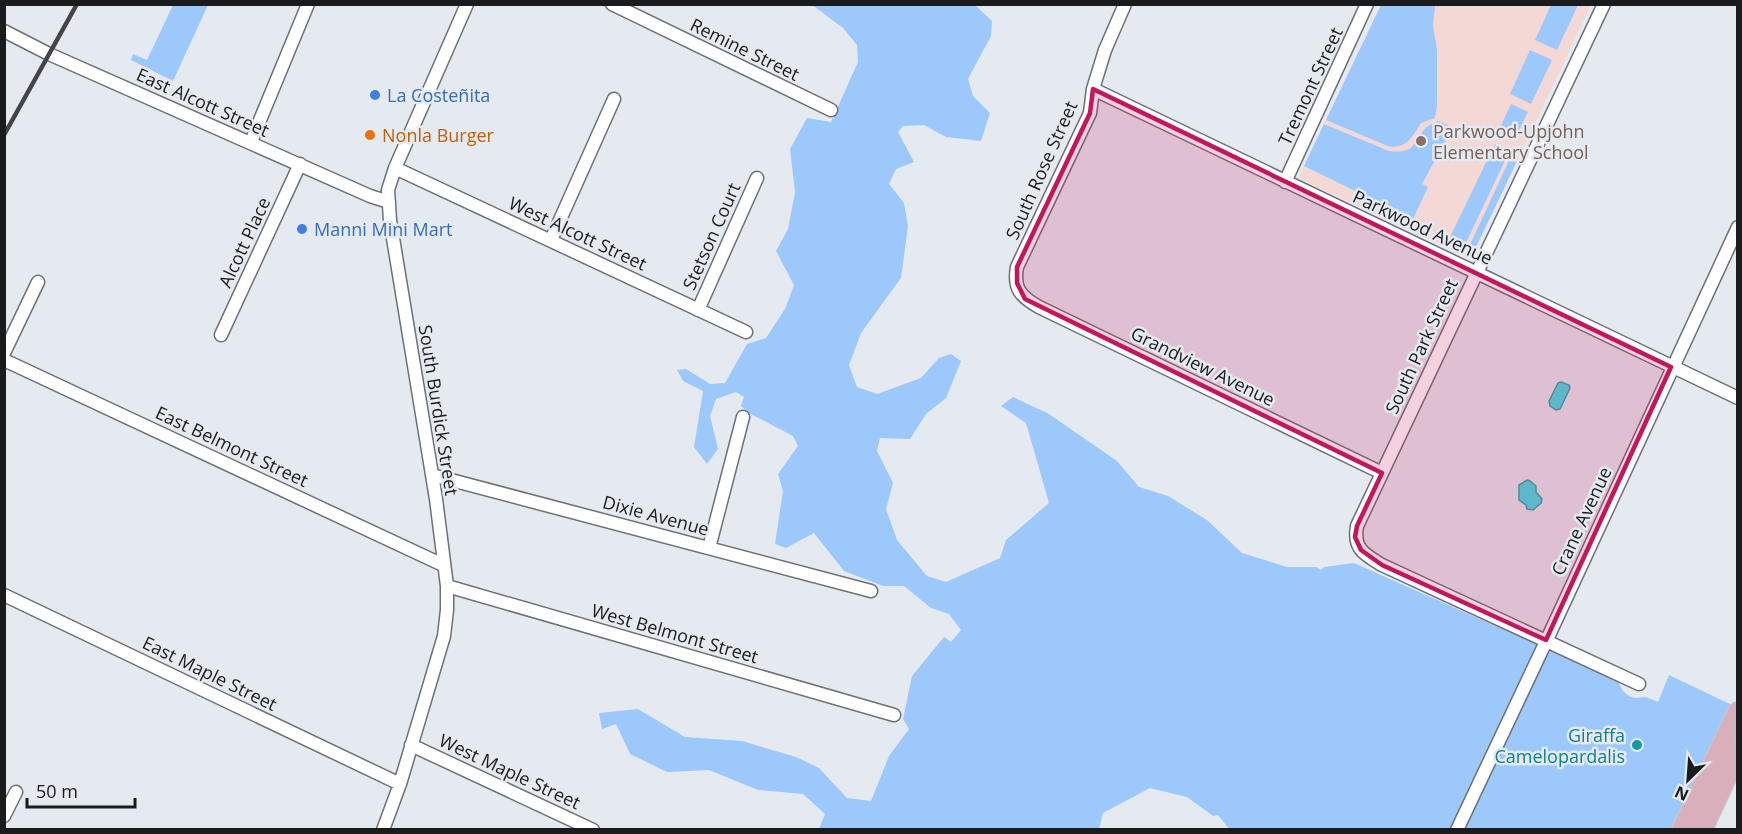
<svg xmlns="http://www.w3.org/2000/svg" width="1742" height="834" font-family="'Open Sans',sans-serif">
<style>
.education{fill:#f3d8d6}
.green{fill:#9cc8fc}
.water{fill:#45e0e5;stroke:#38a5a9;stroke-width:1.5}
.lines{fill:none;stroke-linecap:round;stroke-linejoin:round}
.street-casing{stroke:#6c7176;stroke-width:15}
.primary-casing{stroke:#c8c8c9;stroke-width:22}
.street{stroke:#fff;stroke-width:12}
.primary{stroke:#d9afbb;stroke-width:20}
.rail{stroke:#434548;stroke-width:4.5}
.marked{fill:#c2185b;fill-opacity:0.2;stroke:#c2185b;stroke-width:4.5;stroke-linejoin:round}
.shop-dot{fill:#3f7fe0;stroke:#e5eaf0;stroke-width:2}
.food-dot{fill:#e8710a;stroke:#e5eaf0;stroke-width:2}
.education-dot{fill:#8d6e63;stroke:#e5eaf0;stroke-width:2}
.culture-dot{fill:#0f9aa8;stroke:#e5eaf0;stroke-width:2}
.labels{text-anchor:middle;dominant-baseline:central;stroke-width:5;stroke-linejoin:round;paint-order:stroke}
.street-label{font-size:18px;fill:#191b1d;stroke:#e5eaf0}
.shop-label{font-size:18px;fill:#366cbe;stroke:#e5eaf0;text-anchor:start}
.education-label{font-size:18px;fill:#785e54;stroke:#e5eaf0;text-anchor:start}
.food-label{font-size:18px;fill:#c56008;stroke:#e5eaf0;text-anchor:start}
.culture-label{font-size:18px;fill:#0d838f;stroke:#e5eaf0;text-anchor:end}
</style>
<rect width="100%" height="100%" fill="#e5eaf0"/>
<!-- education -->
<path class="education" d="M1381,5H1591L1471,259L1298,178Z"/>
<!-- green -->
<path class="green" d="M811,4L975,5L992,21L991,36L968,79L973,96L990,113L981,141L946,137L924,125L903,126L898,132L914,162L896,169L889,184L904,203L908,226L901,278L861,333L849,365L857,387L877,394L921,378L939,358L951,354L961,361L946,398L926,414L910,439L880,438L877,451L893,483L886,509L897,540L927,576L946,582L1000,558L1006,540L1049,503L1026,423L1001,406L1013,397L1049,414L1117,461L1139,487L1168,496L1207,520L1242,553L1287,567H1316L1321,570L1324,567L1354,563L1617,680L1623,691L1629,696L1635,698L1646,697L1658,702L1669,675L1734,706L1676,830L1229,829L1218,815L1213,816L1187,797L1150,788L1103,813L1099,829H819L825,814L803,794L758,790L709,770L667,772L630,754L616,724L602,729L599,713L638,709L685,737L742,741L796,757L819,768L847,798L871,801L889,756L909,729L903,719L912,676L944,637L951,642L961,630L949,614L931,608L904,586H883L844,571L814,533L786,548L775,544L783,491L778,474L798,446L793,436L749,413L741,406L744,397L736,392L716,399L710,416L718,449L707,464L694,447L703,391L683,381L677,370L686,369L710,384L725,383L747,344L766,338L785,309L794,285L776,251L788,229L795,192L790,149L807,118L831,122L858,62L857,45L843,28Z
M173,5H208L173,81L131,60L133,54L147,60Z
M1381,5H1435L1433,26L1437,49V106L1435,118L1421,123C1412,137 1408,147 1390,147L1326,120Z
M1551,5H1578L1557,50L1535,40Z
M1530,50L1552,60L1531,104L1510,94Z
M1511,104L1528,112L1514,140L1498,132Z
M1438,121L1448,125L1451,131L1422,184L1428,187L1413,219L1304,166L1324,124L1389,151C1416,154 1411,144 1425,129C1428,125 1434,123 1438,121Z
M1495,144L1509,152L1465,245L1450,237Z
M1512,154L1518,159L1475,249L1469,247Z"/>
<!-- water -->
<path class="water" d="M1561,382L1569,385L1570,388L1560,409L1556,410L1550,406L1549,401L1558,383Z
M1527,480L1530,481L1536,486V492L1542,499L1541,503L1533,510L1527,509L1526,505L1519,500V485Z"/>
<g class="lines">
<defs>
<path id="street" d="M612,4L831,110
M1125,4L1105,50L1093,89L1090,113L1017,267C1013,289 1021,297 1039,307L1382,473
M1604,4L1357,526C1353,549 1364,554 1382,565L1639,684
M4,31L49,54L370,196L389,202
M1093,89L1738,398
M251,142L308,4
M395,168L746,332
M1285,182L1367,4
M551,240L614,99
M698,310L757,178
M221,335L300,164
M4,353L38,282
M4,360L443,565
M432,475L871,591
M709,548L743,417
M447,586L894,715
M4,595L400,784
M411,745L593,830
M4,816L16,792
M383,830L400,784L444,636L447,610V586L436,499L390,220L388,190L395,168L467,4
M1457,830L1550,633L1738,227"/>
<path id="primary" d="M1682,830L1738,712
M1702,830L1738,752"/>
</defs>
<!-- street casing -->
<use href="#street" class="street-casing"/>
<!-- primary casing -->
<use href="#primary" class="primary-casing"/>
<!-- street -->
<use href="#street" class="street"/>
<!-- primary -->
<use href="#primary" class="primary"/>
<!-- rail -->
<path class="rail" d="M4,135L77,4"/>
</g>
<!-- marked area -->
<path class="marked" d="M1093,89L1671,367L1546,640L1382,565L1361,550L1355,537L1357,526L1382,473L1025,299L1017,283V267L1090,113Z"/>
<!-- markers -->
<g class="shop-dot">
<circle cx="375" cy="95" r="6"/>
<circle cx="302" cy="229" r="6"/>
</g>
<circle class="food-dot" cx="370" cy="135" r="6"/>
<circle class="education-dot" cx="1421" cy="141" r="6"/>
<circle class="culture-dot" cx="1637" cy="745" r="6"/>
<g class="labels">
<!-- street labels -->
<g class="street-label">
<text transform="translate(745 49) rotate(26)">Remine Street</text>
<text transform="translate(1310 86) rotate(-65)">Tremont Street</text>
<text transform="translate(203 102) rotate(24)">East Alcott Street</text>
<text transform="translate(1041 170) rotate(-66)">South Rose Street</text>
<text transform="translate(1423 227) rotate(25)">Parkwood Avenue</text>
<text transform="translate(578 233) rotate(25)">West Alcott Street</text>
<text transform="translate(711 236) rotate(-66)">Stetson Court</text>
<text transform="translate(244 242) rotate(-65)">Alcott Place</text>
<text transform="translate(1421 346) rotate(-65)">South Park Street</text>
<text transform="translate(1203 366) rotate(26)">Grandview Avenue</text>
<text transform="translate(439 410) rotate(81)">South Burdick Street</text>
<text transform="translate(232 446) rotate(25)">East Belmont Street</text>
<text transform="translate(656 515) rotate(15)">Dixie Avenue</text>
<text transform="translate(1581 521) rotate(-65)">Crane Avenue</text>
<text transform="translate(675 633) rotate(16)">West Belmont Street</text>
<text transform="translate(210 673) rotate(26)">East Maple Street</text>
<text transform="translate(510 771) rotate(25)">West Maple Street</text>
</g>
<!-- shop labels -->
<g class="shop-label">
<text x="387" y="95">La Costeñita</text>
<text x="314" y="229">Manni Mini Mart</text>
</g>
<!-- education labels -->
<g class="education-label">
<text x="1433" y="131">Parkwood-Upjohn<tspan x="1433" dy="21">Elementary School</tspan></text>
</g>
<!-- food labels -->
<g class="food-label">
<text x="382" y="135">Nonla Burger</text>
</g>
<!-- culture labels -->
<g class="culture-label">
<text x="1625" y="735">Giraffa<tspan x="1625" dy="21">Camelopardalis</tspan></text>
</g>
</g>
<!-- border -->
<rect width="1742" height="834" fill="none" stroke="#191b1d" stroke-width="12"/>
<!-- north arrow -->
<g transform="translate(1688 780) rotate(205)" stroke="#e5eaf0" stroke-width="4.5" paint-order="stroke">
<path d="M0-4.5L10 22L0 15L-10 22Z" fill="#191b1d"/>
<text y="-9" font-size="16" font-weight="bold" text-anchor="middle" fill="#191b1d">N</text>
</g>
<!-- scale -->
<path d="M27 798v9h108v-9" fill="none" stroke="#191b1d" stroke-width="3"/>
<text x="36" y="798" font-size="18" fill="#191b1d" stroke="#e5eaf0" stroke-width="4.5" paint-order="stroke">50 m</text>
</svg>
